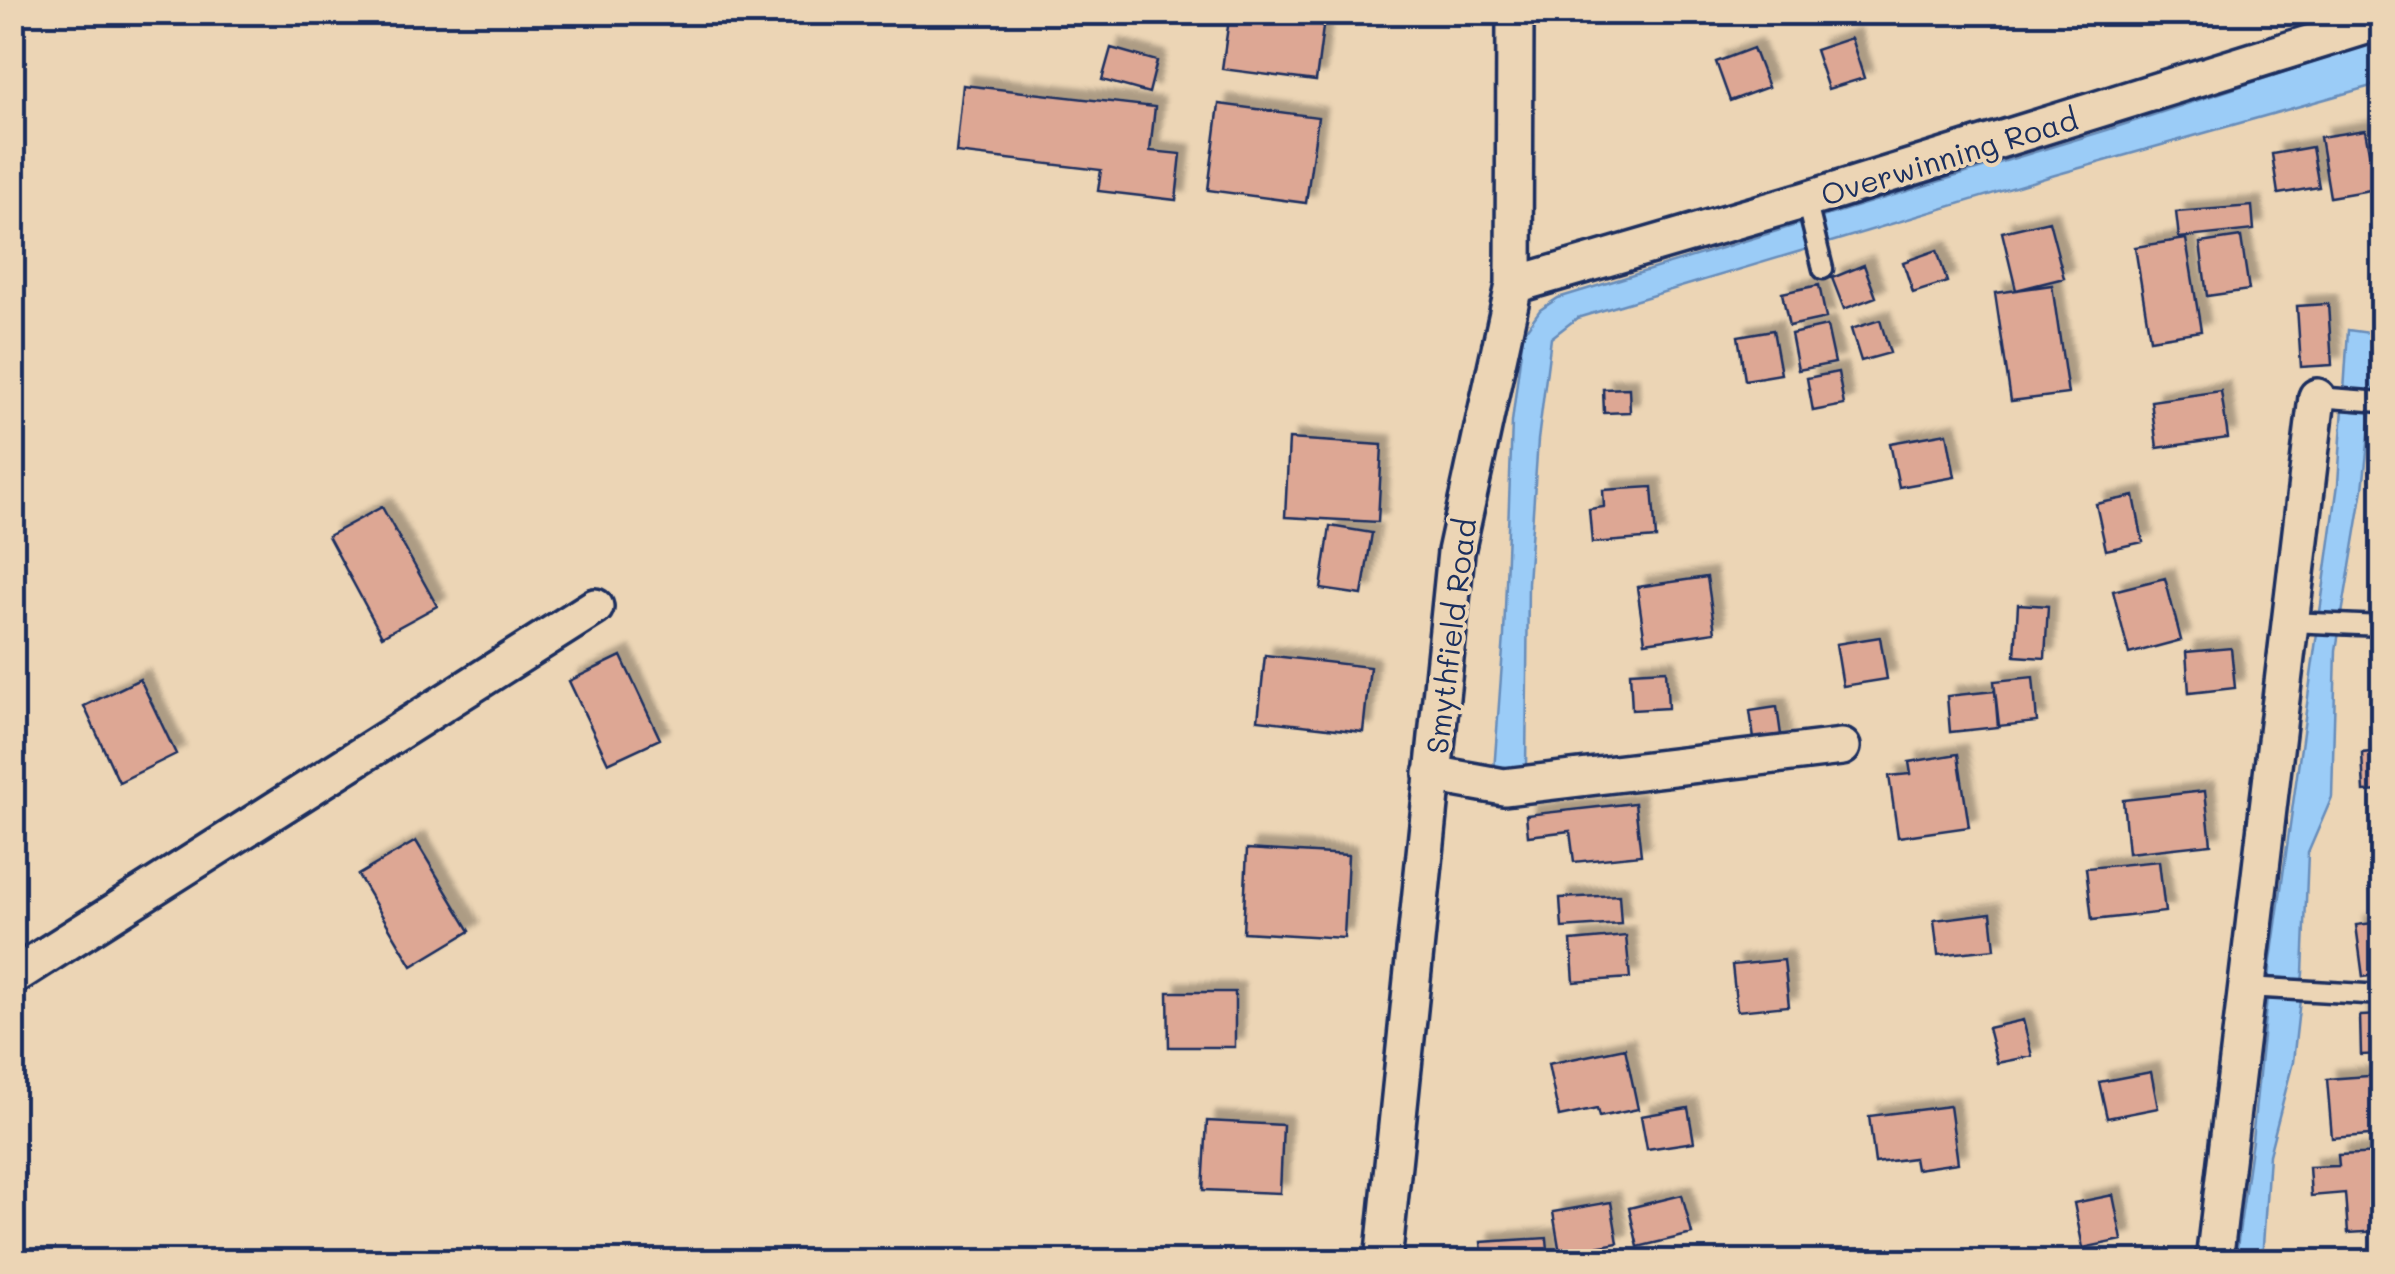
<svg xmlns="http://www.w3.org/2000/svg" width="2395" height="1274" font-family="Mali,sans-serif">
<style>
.water{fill:#9bccf7;stroke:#688dba;stroke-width:2.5}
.building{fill:#dda794;stroke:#1b2f5e;stroke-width:2.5;filter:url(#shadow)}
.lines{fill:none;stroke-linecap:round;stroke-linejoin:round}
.lane-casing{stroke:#1b2f5e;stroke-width:25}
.street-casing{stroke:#1b2f5e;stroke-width:42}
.lane{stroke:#ecd5b5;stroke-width:18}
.street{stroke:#ecd5b5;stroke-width:35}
.labels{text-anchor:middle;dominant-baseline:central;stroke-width:8;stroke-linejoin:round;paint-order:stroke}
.street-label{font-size:30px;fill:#1b2f5e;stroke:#ecd5b5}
</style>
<defs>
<filter id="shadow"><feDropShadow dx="9" dy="-9" stdDeviation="2.5" flood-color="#0004"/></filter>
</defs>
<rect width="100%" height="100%" fill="#ecd5b5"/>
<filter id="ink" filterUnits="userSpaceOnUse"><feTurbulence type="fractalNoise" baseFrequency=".01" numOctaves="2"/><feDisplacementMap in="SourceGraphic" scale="20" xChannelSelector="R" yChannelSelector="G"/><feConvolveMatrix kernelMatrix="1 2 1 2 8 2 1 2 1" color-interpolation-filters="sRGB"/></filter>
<g filter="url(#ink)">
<!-- water -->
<path class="water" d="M2382,40V83L2055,175L1577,318L1551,338L1538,440L1528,583L1526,767L1494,771L1504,636L1512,422L1523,334L1540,310L1558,298L2107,130Z
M2348,330L2377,334L2375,379L2363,489L2336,650L2332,797L2308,853L2303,973L2293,1062L2269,1155L2262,1261L2235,1262L2252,1140L2271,960L2338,484Z"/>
<!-- building -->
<path class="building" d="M1230,12H1325L1316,81L1222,69Z
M1851,38L1864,78L1828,89L1815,50Z
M1111,48L1157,61L1149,93L1102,80Z
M1753,48L1768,87L1730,101L1716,62Z
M963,85L1155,107L1150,151L1181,154L1176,200L1098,191L1101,170L956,153Z
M1219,104L1318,117L1306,203L1208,190Z
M2365,130L2376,189L2330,197L2320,137Z
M2312,147L2319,187L2278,194L2272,154Z
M2252,206L2254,230L2179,238L2176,212Z
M2049,221L2064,278L2016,290L2002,232Z
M2241,237L2249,290L2207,296L2200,243Z
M2186,239L2201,331L2150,339L2135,247Z
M1937,250L1947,282L1913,293L1903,262Z
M1864,265L1876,297L1844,309L1832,278Z
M1819,285L1826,318L1789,326L1782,293Z
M2052,285L2068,394L2011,401L1995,293Z
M2328,304L2332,365L2301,367L2297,306Z
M1880,320L1890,353L1861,361L1851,329Z
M1827,326L1835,363L1798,370L1791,334Z
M1773,330L1781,374L1745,380L1738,336Z
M1838,372L1844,405L1813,411L1807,378Z
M1629,388L1630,412L1604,413L1603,389Z
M2221,391L2228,438L2157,448L2151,401Z
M1947,433L1955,477L1899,487L1890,443Z
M1289,439L1382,445L1378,522L1285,517Z
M1652,487L1656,538L1592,543L1589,509L1604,507L1603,490Z
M2134,496L2143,542L2106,550L2096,504Z
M382,507L437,606L382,636L328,536Z
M1330,526L1372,533L1362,595L1321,589Z
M1707,577L1715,632L1645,642L1637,587Z
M2165,578L2181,640L2129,654L2113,591Z
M2018,604L2048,606L2045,658L2015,656Z
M1880,637L1887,679L1843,686L1836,644Z
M2231,648L2235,688L2189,693L2186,652Z
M1265,655L1370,667L1363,732L1258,720Z
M621,656L660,739L608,763L569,681Z
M1666,670L1668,708L1632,710L1630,672Z
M2033,677L2037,722L1999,726L1994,681Z
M140,679L176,754L119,782L84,706Z
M1995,691L1998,727L1950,732L1947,696Z
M1777,707L1782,742L1755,746L1750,711Z
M2382,751V791L2364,792L2362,753Z
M1958,754L1969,827L1898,837L1889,776L1911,774L1909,762Z
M2205,791L2211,844L2128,853L2123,800Z
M1635,803L1641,855L1574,862L1570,831L1528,836L1526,815Z
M416,841L470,931L412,966L358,875Z
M1247,849L1348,855L1344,938L1243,932Z
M2159,861L2165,912L2092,920L2086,868Z
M1619,895L1621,924L1562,928L1560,898Z
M1991,913L1995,949L1938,955L1934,920Z
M2382,922V974L2363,977L2356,925Z
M1626,936L1630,978L1574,982L1571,941Z
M1784,960L1789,1006L1737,1011L1732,965Z
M1168,992H1235V1047H1169Z
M2382,1015V1054L2361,1055L2360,1016Z
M2023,1020L2032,1056L1997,1063L1988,1028Z
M1625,1048L1638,1109L1599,1117L1597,1109L1559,1117L1548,1064Z
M2151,1072L2158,1108L2107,1118L2099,1082Z
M2382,1075V1134L2332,1138L2327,1079Z
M1950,1106L1958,1163L1916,1169L1914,1158L1875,1163L1869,1116Z
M1688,1108L1694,1142L1647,1149L1641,1116Z
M1207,1121L1283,1125L1280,1193L1203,1190Z
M2382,1153V1231L2348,1233L2345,1193L2311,1196L2309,1167L2339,1166L2338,1155Z
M1682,1195L1692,1234L1638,1247L1629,1208Z
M2113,1195L2122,1240L2083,1248L2074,1203Z
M1611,1202L1618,1243L1560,1253L1553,1212Z
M1547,1238L1549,1262H1483L1481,1242Z"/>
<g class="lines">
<defs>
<path id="lane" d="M1806,200L1823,269
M2317,397L2382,402
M2290,622L2382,626
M2247,987L2382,995"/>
<path id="street" d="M1514,285L1806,200L2382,21
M1432,774L1504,787L1842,747
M12,977L595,607
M1383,1262L1456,552L1514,285L1515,12
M2214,1262L2317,397"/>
</defs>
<!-- lane casing -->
<use href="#lane" class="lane-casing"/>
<!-- street casing -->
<use href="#street" class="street-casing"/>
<!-- lane -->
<use href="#lane" class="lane"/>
<!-- street -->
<use href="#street" class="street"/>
</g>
</g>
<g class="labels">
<!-- street labels -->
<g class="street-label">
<text transform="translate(1949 156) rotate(-17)">Overwinning Road</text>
<text transform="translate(1450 636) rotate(-83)">Smythfield Road</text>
</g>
</g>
<!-- margin -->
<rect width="2395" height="1274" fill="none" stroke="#ecd5b5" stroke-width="50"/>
<rect x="25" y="25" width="2345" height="1224" fill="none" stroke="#1b2f5e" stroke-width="4" filter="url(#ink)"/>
</svg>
